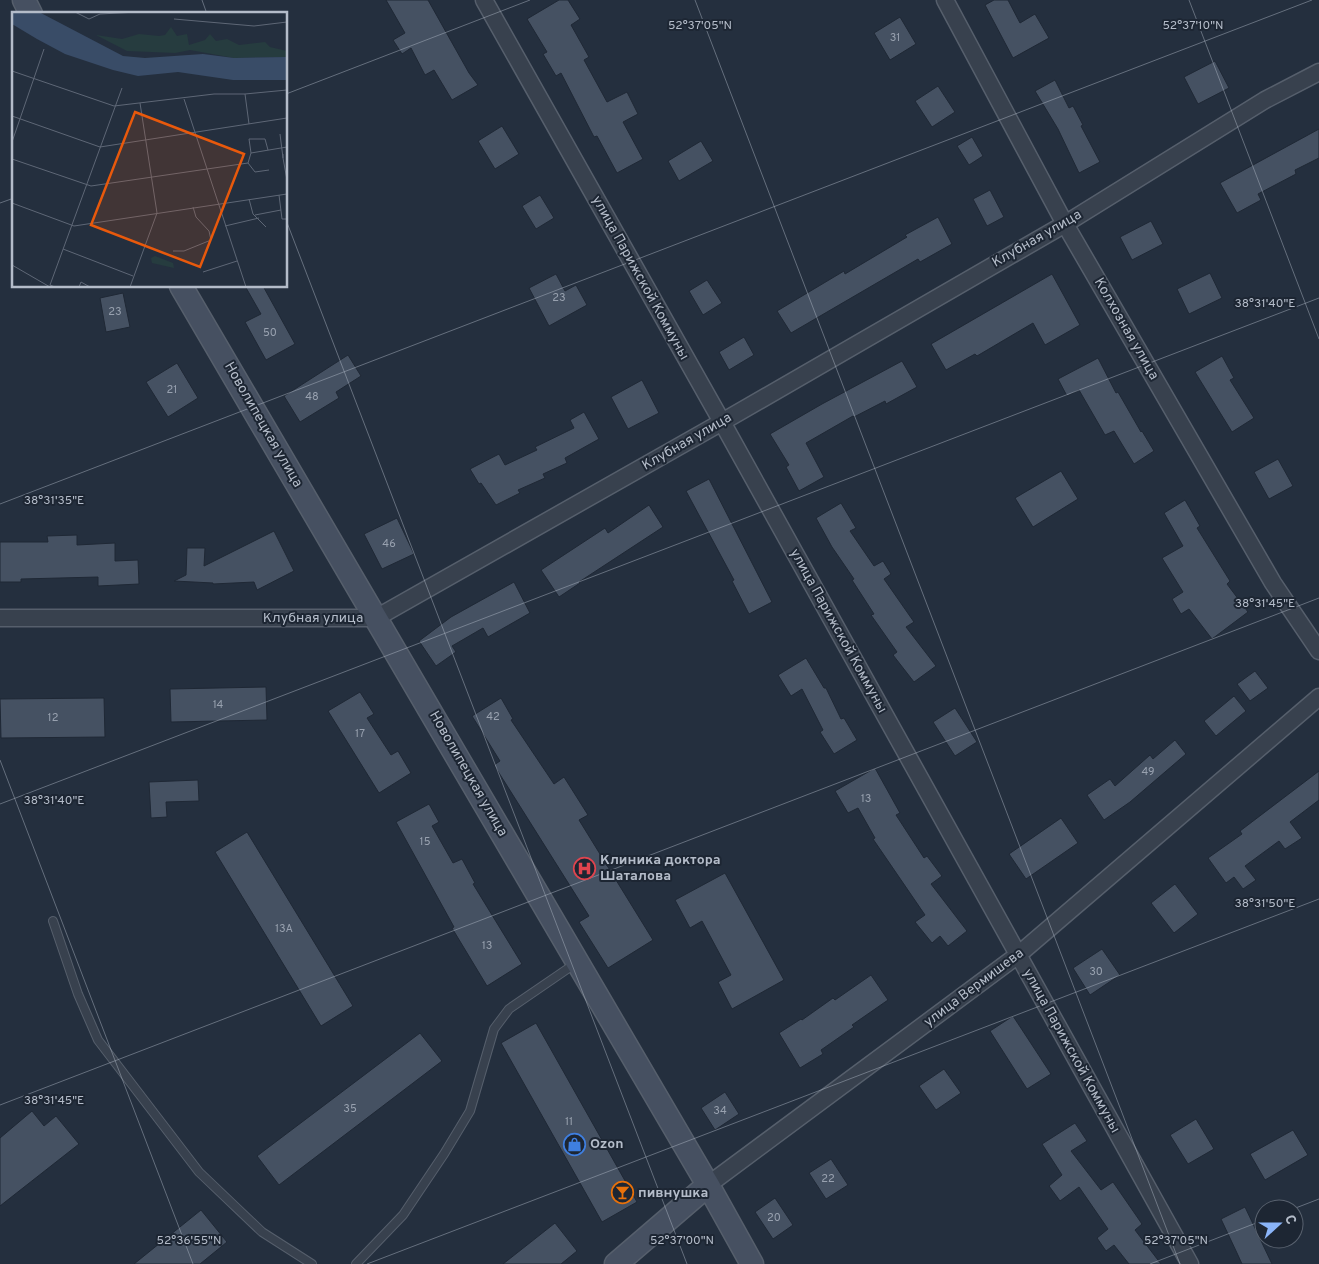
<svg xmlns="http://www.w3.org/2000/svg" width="1319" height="1264" font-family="Overpass,sans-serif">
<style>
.building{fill:#455162;stroke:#1f2835}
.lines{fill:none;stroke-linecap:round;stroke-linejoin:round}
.lane-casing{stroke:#565f6c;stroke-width:10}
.street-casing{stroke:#565f6c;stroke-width:19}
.secondary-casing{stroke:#565f6c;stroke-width:25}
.lane{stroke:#38414e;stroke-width:8}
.street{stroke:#38414e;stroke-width:16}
.secondary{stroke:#465061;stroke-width:22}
.ticks{fill:none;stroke:#b4bcc9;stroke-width:1;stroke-opacity:0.45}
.labels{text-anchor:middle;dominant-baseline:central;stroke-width:4;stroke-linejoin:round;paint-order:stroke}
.number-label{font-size:11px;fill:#98a1af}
.street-label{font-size:14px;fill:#b4bcc9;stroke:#1d2633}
.poi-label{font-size:14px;font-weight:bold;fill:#b4bcc9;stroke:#1d2633;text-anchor:start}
.inset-road{fill:none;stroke:#5e6776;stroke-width:1}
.view{fill:#e8590c;fill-opacity:0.15;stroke:#e8590c;stroke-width:2.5}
.inset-edge{fill:none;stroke:#b4bcc9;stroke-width:2.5}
.ticks-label{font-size:12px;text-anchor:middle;fill:#b4bcc9;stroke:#1d2633;stroke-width:4;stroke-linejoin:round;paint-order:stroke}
</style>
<rect width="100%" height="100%" fill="#242f3e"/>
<!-- building -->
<path class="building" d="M386,0H428L469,73L478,85L452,100L434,70L425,75L411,48L402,54L393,40L405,33Z
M559,0H568L580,19L571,25L589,57L584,60L607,102L627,92L638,114L623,122L643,159L617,173L597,136L594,137L561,73L556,76L543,54L547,52L527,19Z
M994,0H1008L1020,23L1035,14L1049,38L1013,58L985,5Z
M900,17L916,44L890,60L874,33Z
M1215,61L1229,88L1198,104L1184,77Z
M1055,80L1069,108L1073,106L1083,125L1081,126L1100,162L1079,173L1058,129L1035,91Z
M938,86L955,112L932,127L915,101Z
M502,126L519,154L495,169L478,141Z
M1319,129V158L1295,170L1296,174L1258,194L1261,200L1237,213L1220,183Z
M972,137L983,156L969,165L957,146Z
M701,141L713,161L679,181L668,161Z
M990,190L1004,217L987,226L973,199Z
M540,195L554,218L536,229L522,206Z
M938,217L952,244L920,262L918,259L791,333L777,311L844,271L845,274L907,237L905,235Z
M1151,221L1163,244L1132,260L1120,237Z
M1210,273L1222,298L1189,314L1177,289Z
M556,274L565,291L576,285L587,305L549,326L529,288Z
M1052,274L1080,325L1045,345L1033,323L977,356L975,354L946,370L931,344Z
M707,280L722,303L703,315L689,291Z
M245,286H263L295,344L266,360L245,322L261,314Z
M123,293L130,327L106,332L100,298Z
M744,337L754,355L729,370L719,352Z
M348,355L361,376L336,392L339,398L300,422L284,396Z
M1222,356L1234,378L1230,380L1254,418L1232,432L1195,372Z
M1098,358L1116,393L1118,392L1141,432L1142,431L1154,451L1134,464L1114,431L1105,435L1079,390L1067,396L1058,379Z
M902,361L917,387L886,404L885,401L854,417L853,416L806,443L824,477L799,491L786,467L789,465L770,434L822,404Z
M177,363L198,398L168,417L146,382Z
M642,380L659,413L628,429L611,397Z
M584,412L599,439L565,458L567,463L543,474L545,478L518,490L520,493L496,505L481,483L479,484L470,469L499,454L505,465L537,450L535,447L574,428L570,420Z
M1278,459L1293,486L1269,499L1254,472Z
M1061,471L1078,499L1033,527L1015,498Z
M709,479L772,602L749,614L732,581L734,580L686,491Z
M1185,500L1200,526L1197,528L1230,581L1227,584L1248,612L1212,639L1189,609L1181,614L1172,599L1183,592L1162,558L1183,546L1164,513Z
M841,503L856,528L850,531L874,566L883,561L891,574L884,579L914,622L906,627L936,666L914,682L893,655L897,652L871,615L874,614L852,580L854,579L832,547L816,518Z
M649,505L663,527L579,582L580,583L559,597L541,570L605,528L608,533Z
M397,518L414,554L382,569L364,534Z
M274,531L294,571L257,590L254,582L213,584V583L174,581L186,575L187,548H205L204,566Z
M77,535V545L115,543V561L138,560L139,584L98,586V577L21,579V582H0V542H48L47,536Z
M514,582L530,613L488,637L483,628L452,646L456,652L436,666L419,641L451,617Z
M806,658L824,688H826L841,719L844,718L857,740L834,754L820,732L823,730L802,689L791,696L778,675Z
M1255,671L1268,688L1250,701L1237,684Z
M266,687L267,720L171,722L170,689Z
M360,692L374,714L367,718L391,755L398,751L411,773L379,793L328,711Z
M1234,696L1246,711L1216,736L1204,721Z
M104,698L105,737L1,738L0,699Z
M501,698L513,719L511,720L554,784L564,777L588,815L579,820L653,940L608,968L579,922L589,916L494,765L500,761L472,716Z
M955,708L977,742L955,756L933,722Z
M1175,740L1186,754L1130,802L1104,820L1087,795L1110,779L1115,786L1150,755L1153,759Z
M875,768L900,813L896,815L924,858L927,856L942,876L931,884L967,931L948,946L940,936L932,943L915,922L925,915L873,839L875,838L858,808L848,813L835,791Z
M1319,771V800L1290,822L1302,838L1285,849L1279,841L1245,866L1256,880L1243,889L1234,877L1226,883L1208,858L1242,834L1240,831Z
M198,780L199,801L166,802L167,817L151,818L149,782Z
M429,804L439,822L432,826L453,863L462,859L475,883L473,884L522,964L487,986L452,928L454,927L396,822Z
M1061,818L1078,843L1026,879L1009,854Z
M247,832L353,1006L321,1026L215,852Z
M725,873L784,980L732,1009L718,982L731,975L702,921L690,928L675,900Z
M1175,884L1198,914L1174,933L1151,903Z
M1102,949L1120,975L1090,995L1073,968Z
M871,975L888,1000L852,1025L854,1027L821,1050L823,1054L800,1068L779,1033L801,1019L802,1020L833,998L835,1000Z
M1013,1016L1051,1074L1027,1089L990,1031Z
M536,1023L637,1202L602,1222L501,1043Z
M420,1033L442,1061L279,1185L257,1156Z
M944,1069L961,1093L936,1110L919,1086Z
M725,1092L739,1114L715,1130L701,1108Z
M32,1111L44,1126L56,1116L79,1144L0,1206V1138Z
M1196,1119L1214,1149L1188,1164L1170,1135Z
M1075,1123L1087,1141L1071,1151L1101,1190L1113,1182L1142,1224L1135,1230L1161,1264H1129L1114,1245L1106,1251L1097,1238L1108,1229L1079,1187L1060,1201L1049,1186L1062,1175L1042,1144Z
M1293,1130L1308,1155L1265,1180L1250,1154Z
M831,1159L848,1185L826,1199L809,1173Z
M775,1198L793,1225L773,1239L755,1212Z
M1245,1207L1272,1264H1242L1237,1253L1221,1219Z
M201,1210L227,1242L200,1264H134Z
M555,1223L577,1251L561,1264H503Z"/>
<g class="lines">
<defs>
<path id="lane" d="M53,921L78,994L98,1040L199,1172L262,1232L312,1264
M356,1264L403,1215L444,1154L470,1111L494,1029L509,1009L576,963"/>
<path id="street" d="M484,0L722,422L1190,1264
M945,0L1065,224L1273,583L1319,651
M0,618H376L722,422L1065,224L1265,100L1319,72
M708,1185L1018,955L1319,697"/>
<path id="secondary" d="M24,0L31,14
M181,286L708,1185L752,1264
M616,1264L708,1185"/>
</defs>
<!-- lane casing -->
<use href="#lane" class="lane-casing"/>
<!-- street casing -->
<use href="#street" class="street-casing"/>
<!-- secondary casing -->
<use href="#secondary" class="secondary-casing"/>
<!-- lane -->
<use href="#lane" class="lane"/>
<!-- street -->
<use href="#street" class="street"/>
<!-- secondary -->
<use href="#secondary" class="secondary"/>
</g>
<!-- ticks -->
<path class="ticks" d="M202,0L207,14M695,0L1180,1264M1189,0L1319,339M286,94L530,0M0,203L14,198M286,220L687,1264M0,504L1312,0M0,760L193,1264M0,804L1319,298M0,1105L1319,598M1293,1209L1319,1199M367,1264L1319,899M1150,1264L1264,1220"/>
<!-- icons -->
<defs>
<symbol id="hospital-ring" viewBox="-11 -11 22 22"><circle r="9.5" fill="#1d2633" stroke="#e0444e" stroke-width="1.5"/><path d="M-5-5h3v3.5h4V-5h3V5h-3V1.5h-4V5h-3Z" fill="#e0444e"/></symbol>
<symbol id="shop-ring" viewBox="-11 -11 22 22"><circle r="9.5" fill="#1d2633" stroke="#3f7fe0" stroke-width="1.5"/><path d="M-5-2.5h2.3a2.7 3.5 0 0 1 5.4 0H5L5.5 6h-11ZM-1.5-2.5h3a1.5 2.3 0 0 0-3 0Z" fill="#3f7fe0"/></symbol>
<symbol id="bar-ring" viewBox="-11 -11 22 22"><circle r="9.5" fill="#1d2633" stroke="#e8710a" stroke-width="1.5"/><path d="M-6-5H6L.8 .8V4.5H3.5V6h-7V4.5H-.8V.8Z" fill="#e8710a"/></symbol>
</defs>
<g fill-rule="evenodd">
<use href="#hospital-ring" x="572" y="856" width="25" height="25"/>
<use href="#shop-ring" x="562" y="1132" width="25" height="25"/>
<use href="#bar-ring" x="610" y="1180" width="25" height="25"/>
</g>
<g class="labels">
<!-- number labels -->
<g class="number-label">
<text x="895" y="38">31</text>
<text x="559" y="298">23</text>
<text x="115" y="312">23</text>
<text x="270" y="333">50</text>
<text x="172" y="390">21</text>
<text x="312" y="397">48</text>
<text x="389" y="544">46</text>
<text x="218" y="705">14</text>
<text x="493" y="717">42</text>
<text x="53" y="718">12</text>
<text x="360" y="734">17</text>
<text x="1148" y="772">49</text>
<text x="866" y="799">13</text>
<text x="425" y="842">15</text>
<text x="284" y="929">13А</text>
<text x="487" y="946">13</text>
<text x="1096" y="972">30</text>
<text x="350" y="1109">35</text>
<text x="720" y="1111">34</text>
<text x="569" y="1122">11</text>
<text x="828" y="1179">22</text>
<text x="774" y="1218">20</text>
</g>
<!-- street labels -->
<g class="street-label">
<text transform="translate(1037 239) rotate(-30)">Клубная улица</text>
<text transform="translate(640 278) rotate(61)">улица Парижской Коммуны</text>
<text transform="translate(1126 329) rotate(60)">Колхозная улица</text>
<text transform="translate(263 425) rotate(60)">Новолипецкая улица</text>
<text transform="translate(687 442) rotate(-30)">Клубная улица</text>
<text x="313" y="618">Клубная улица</text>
<text transform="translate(838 631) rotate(61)">улица Парижской Коммуны</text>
<text transform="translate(468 774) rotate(60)">Новолипецкая улица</text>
<text transform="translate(974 988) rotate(-37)">улица Вермишева</text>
<text transform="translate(1071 1051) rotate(61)">улица Парижской Коммуны</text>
</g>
<!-- poi labels -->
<g class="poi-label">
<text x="600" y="860">Клиника доктора<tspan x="600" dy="16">Шаталова</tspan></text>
<text x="590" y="1144">Ozon</text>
<text x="638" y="1193">пивнушка</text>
</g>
</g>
<!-- overview -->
<g transform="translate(12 12)">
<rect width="275" height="275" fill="#242f3e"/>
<path d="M159,15L165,24L175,22L177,33L193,28L198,22L204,29L215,27L227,33L253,30L258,35L275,39V45L222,46L178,38L163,41L115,39L84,23L110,27L127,22L147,24L153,23ZM143,244L161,251L162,256L140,251L139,246Z" fill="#263c3f"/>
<path d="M0,0H27L111,44L133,46L191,42L222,46L275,45V68H221L166,60L126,64L101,58L53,42L25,27L0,12Z" fill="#394c67"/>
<path class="inset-road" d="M63,0L77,7L88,2L126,0M162,7L242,14L275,10M0,59L102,94L202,82H233L237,112M233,82L275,78M172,87L234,275M0,104L88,135L275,106M268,122L271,146V142M0,130L32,37M239,141L237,127H253L256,138M271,146L275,168M0,147L79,174L236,151M257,158L243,160L236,151L239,141L275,135M267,183L270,207H275M237,187L241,202L254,215M0,191L62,214L275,182M243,203L269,198M213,214L247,206M51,237L121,264M161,239H172L199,228L197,219L184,205L181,195M0,253L38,275M191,260L225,249M43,275L38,273L110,76M67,275L69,270L78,275M118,275L145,201L128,91"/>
<path class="view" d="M123,100L232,142L188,255L79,213Z"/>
<rect width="275" height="275" class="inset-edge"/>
</g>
<g class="ticks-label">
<text x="700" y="29">52°37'05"N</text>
<text x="1193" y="29">52°37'10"N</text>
<text x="1265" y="307">38°31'40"E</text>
<text x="54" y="504">38°31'35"E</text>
<text x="1265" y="607">38°31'45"E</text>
<text x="54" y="804">38°31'40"E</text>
<text x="1265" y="907">38°31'50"E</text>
<text x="54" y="1104">38°31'45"E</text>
<text x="189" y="1244">52°36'55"N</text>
<text x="682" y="1244">52°37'00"N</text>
<text x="1176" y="1244">52°37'05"N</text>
</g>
<!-- north arrow -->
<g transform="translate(1279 1224) rotate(69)"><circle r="24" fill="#1d2633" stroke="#59626f"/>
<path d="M0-4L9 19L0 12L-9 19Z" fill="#8ab4f8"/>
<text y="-8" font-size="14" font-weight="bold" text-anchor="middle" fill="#b4bcc9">С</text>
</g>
</svg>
